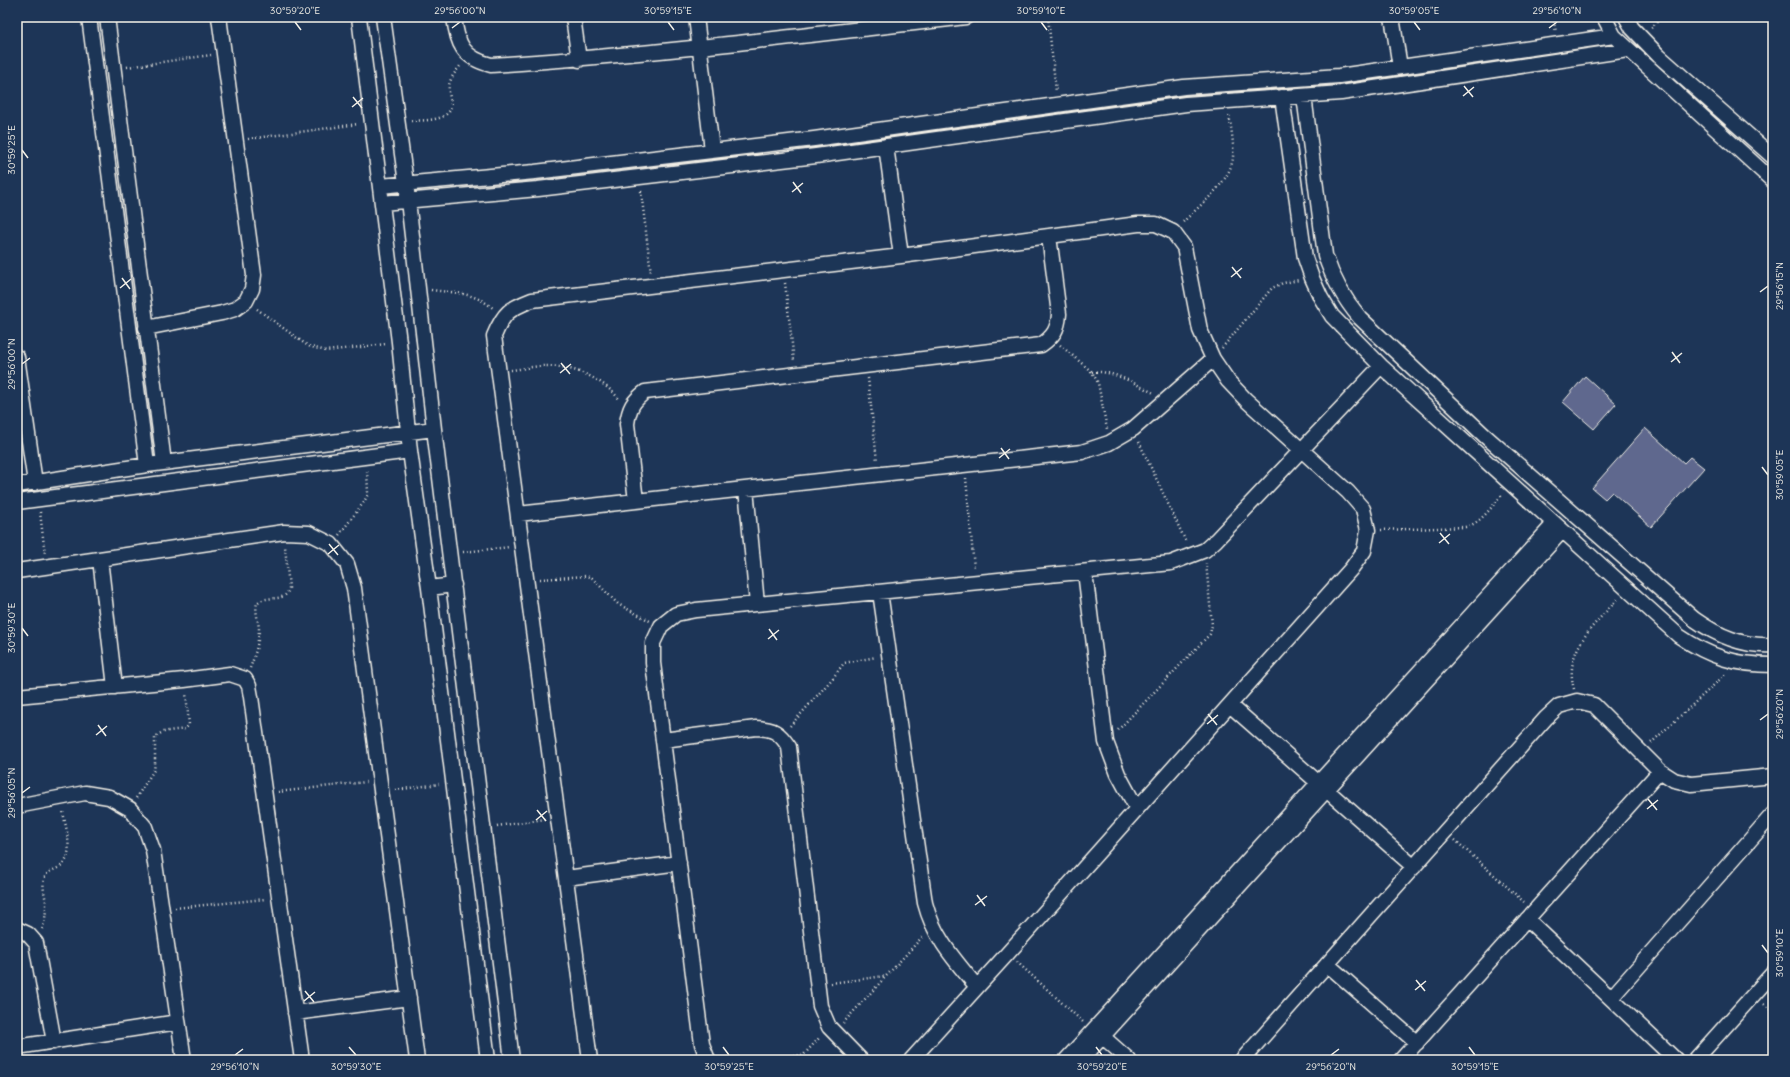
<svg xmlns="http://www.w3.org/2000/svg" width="1790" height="1077" font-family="Delius,sans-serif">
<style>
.building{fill:#5e678e;stroke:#f4f1e8}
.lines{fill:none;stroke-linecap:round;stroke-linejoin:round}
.street-casing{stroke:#f4f1e8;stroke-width:17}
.path{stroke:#f4f1e8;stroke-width:2.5;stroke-dasharray:1 3;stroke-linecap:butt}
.street{stroke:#1d3557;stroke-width:14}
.ticks{fill:none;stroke:#f4f1e8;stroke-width:1.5}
.neatline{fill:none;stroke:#f4f1e8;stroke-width:1.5}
.ticks-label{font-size:10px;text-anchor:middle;fill:#f4f1e8}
</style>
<rect width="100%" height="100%" fill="#1d3557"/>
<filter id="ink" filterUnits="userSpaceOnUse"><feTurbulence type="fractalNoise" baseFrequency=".025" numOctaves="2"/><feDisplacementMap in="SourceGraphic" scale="8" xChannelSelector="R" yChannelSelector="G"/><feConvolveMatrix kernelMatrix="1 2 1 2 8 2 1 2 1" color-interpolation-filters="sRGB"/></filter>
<g filter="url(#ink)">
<!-- building -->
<path class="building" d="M1585,376L1616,404L1594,429L1563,402Z
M1645,428L1684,463L1690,457L1704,468L1651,527L1612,492L1605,499L1592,488Z"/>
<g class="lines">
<defs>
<path id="street" d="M89,17L147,465
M107,17L164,463
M359,17L399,342L410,451L429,588L488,1060
M383,17L406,183L434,429L512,1060
M454,17C457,44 463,58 491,65C650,55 808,35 966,17
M573,17L579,60
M696,17L712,150
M1392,17L1400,67
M1604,17L1614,36L1773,181
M1626,17L1632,28L1659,56L1773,157
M1304,96L1325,255C1333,280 1344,299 1360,318L1484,435L1694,619C1718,636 1743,647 1773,645
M1282,97L1305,258L1312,278L1321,298L1332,316L1381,366L1679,636C1710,657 1735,665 1773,665
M886,146L901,256
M380,186L535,172L814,139L1184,87L1339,76L1614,36
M382,203L538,189L816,156L1186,104L1341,93L1628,50
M146,328L222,313L235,309L246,301L252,289L254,275L219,17
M17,357L35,483
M17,485L147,465L434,429
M746,489L757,604
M636,501L627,424C629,408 633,401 645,392L1041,345C1054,336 1058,329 1059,314L1049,236
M17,502L410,451
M518,514L1082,452L1109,443L1133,429L1213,359
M100,559L115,687
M17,571L284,532L309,533L331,544L347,564L354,588L417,1060
M1085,572L1106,742L1118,774L1137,809
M429,588L454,585
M880,592L925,903C934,938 955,960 977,987
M17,696L184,680L230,674L245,679L249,686L251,697L302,1060
M1230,705L1414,867
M663,740L756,728C774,729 779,732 789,747L820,1006L829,1027L861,1060
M17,806L85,793L109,797L130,809L145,827L153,850L184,1060
M566,878L679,863
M1527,919L1676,1060
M17,929L28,934L36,943L54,1042
M1327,964L1417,1043
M1611,998L1773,814
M295,1013L409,998
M1102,1036L1129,1060
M17,1047L178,1022
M590,1060L494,336C504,312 509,309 532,300L901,256L1138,224H1156L1173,232L1184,247L1200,330L1213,359L1228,381L1246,400L1348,492L1363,509L1368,530L1364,551L1351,569L1008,953L911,1060
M708,1060L702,1044L653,663V643L661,626L676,614L696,610L1171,563L1205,550L1216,540L1381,366
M1066,1060L1554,524
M1081,1060L1562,531
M1242,1060L1546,718L1559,706L1577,701L1594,705L1660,771L1674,780L1691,784L1773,776
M1401,1060L1660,771
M1695,1060L1773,973"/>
</defs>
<!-- street casing -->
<use href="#street" class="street-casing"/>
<!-- path -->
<path class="path" d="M1048,17L1056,92
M1553,17L1556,32
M1651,28L1662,17
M127,67L211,55
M411,121C423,120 450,122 451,105C451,99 448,93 449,86C450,78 456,71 461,65
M248,139L358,124
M641,191L651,273
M1183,222C1200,205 1231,182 1233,157C1234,143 1231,128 1229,114
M785,283L794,361
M431,290C456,293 474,292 494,309
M257,309L308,346L326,351L386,344
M1060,345L1092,372L1098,383L1107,429
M1222,348L1272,288L1283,283L1299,280
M511,370C522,369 534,366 545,366C574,366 602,378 620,400
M1092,372C1114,370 1134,384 1154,393
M868,378L877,461
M1139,442L1186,542
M966,478L974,568
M40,512L45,554
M1381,530L1465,527C1482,523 1491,507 1502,495
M339,535L364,502L368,494L367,469
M463,552L510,547
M540,579L586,576L592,578L618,604L650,621
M250,668C255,656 259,641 259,628C258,620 255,611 257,603C267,594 286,604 289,588L285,546
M1574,689C1563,650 1595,624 1619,598
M790,726L832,679L844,663L876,657
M1118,730L1210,634L1212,625L1206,563
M1651,743L1727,673
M395,790L439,784
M278,792L366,782
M136,798L154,770L155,763V738C162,729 175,731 185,729L189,725L186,693
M497,826L545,819
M1455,840L1524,902
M175,908L265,899
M42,929C45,922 46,913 46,905C46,897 42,889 44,880C46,870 55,871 62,865C75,854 65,826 63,811
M1017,962L1083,1022
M831,983L885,976
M1764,1004L1773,1011
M843,1023L924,935
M762,1060L802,1055
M799,1060L820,1037"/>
<!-- street -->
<use href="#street" class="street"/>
</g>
</g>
<!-- ticks -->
<path class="ticks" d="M295,22L301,30M668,22L674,30M1041,22L1047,30M1414,22L1420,30M452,28L460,22M1549,28L1557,22M1464,86L1473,97M1463,96L1474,87M353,97L362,108M352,107L363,98M22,150L28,158M793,182L801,193M792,192L803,183M1232,267L1241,278M1231,277L1242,268M122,278L130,289M120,288L131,279M1760,292L1768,286M1672,352L1680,363M1671,362L1682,353M561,363L570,374M22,364L30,358M560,373L571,364M1001,448L1009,459M999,458L1010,449M1762,467L1768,475M1440,533L1449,544M1439,543L1450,534M329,544L338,555M328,554L339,545M22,628L28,636M769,629L777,640M768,639L779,630M1208,714L1217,725M1760,720L1768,714M1207,724L1218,715M98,725L106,736M96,735L107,726M22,793L30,787M1648,799L1657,810M1647,809L1658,800M537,810L546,821M536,820L547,811M977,895L985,906M975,905L987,896M1762,945L1768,953M1416,980L1425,991M1415,990L1426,981M305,991L314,1002M304,1001L315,992M349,1047L356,1055M723,1047L729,1055M1096,1047L1102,1055M1469,1047L1475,1055M235,1055L243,1049M1331,1055L1339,1049"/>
<!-- margin -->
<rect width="1790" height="1077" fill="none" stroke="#1d3557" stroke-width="44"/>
<rect x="22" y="22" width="1746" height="1033" class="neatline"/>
<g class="ticks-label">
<text x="295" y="14">30°59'20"E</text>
<text x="460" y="14">29°56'00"N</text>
<text x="668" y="14">30°59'15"E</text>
<text x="1041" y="14">30°59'10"E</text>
<text x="1414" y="14">30°59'05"E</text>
<text x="1557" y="14">29°56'10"N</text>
<text transform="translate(11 150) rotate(-90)" y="4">30°59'25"E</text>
<text transform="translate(1779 286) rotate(-90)" y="4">29°56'15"N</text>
<text transform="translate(11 364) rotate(-90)" y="4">29°56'00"N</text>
<text transform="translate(1779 475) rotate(-90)" y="4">30°59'05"E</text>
<text transform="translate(11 628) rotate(-90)" y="4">30°59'30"E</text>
<text transform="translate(1779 714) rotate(-90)" y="4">29°56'20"N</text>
<text transform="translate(11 793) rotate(-90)" y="4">29°56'05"N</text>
<text transform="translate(1779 953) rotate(-90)" y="4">30°59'10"E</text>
<text x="235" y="1070">29°56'10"N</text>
<text x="356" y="1070">30°59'30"E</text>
<text x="729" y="1070">30°59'25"E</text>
<text x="1102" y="1070">30°59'20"E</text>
<text x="1331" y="1070">29°56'20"N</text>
<text x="1475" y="1070">30°59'15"E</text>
</g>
</svg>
